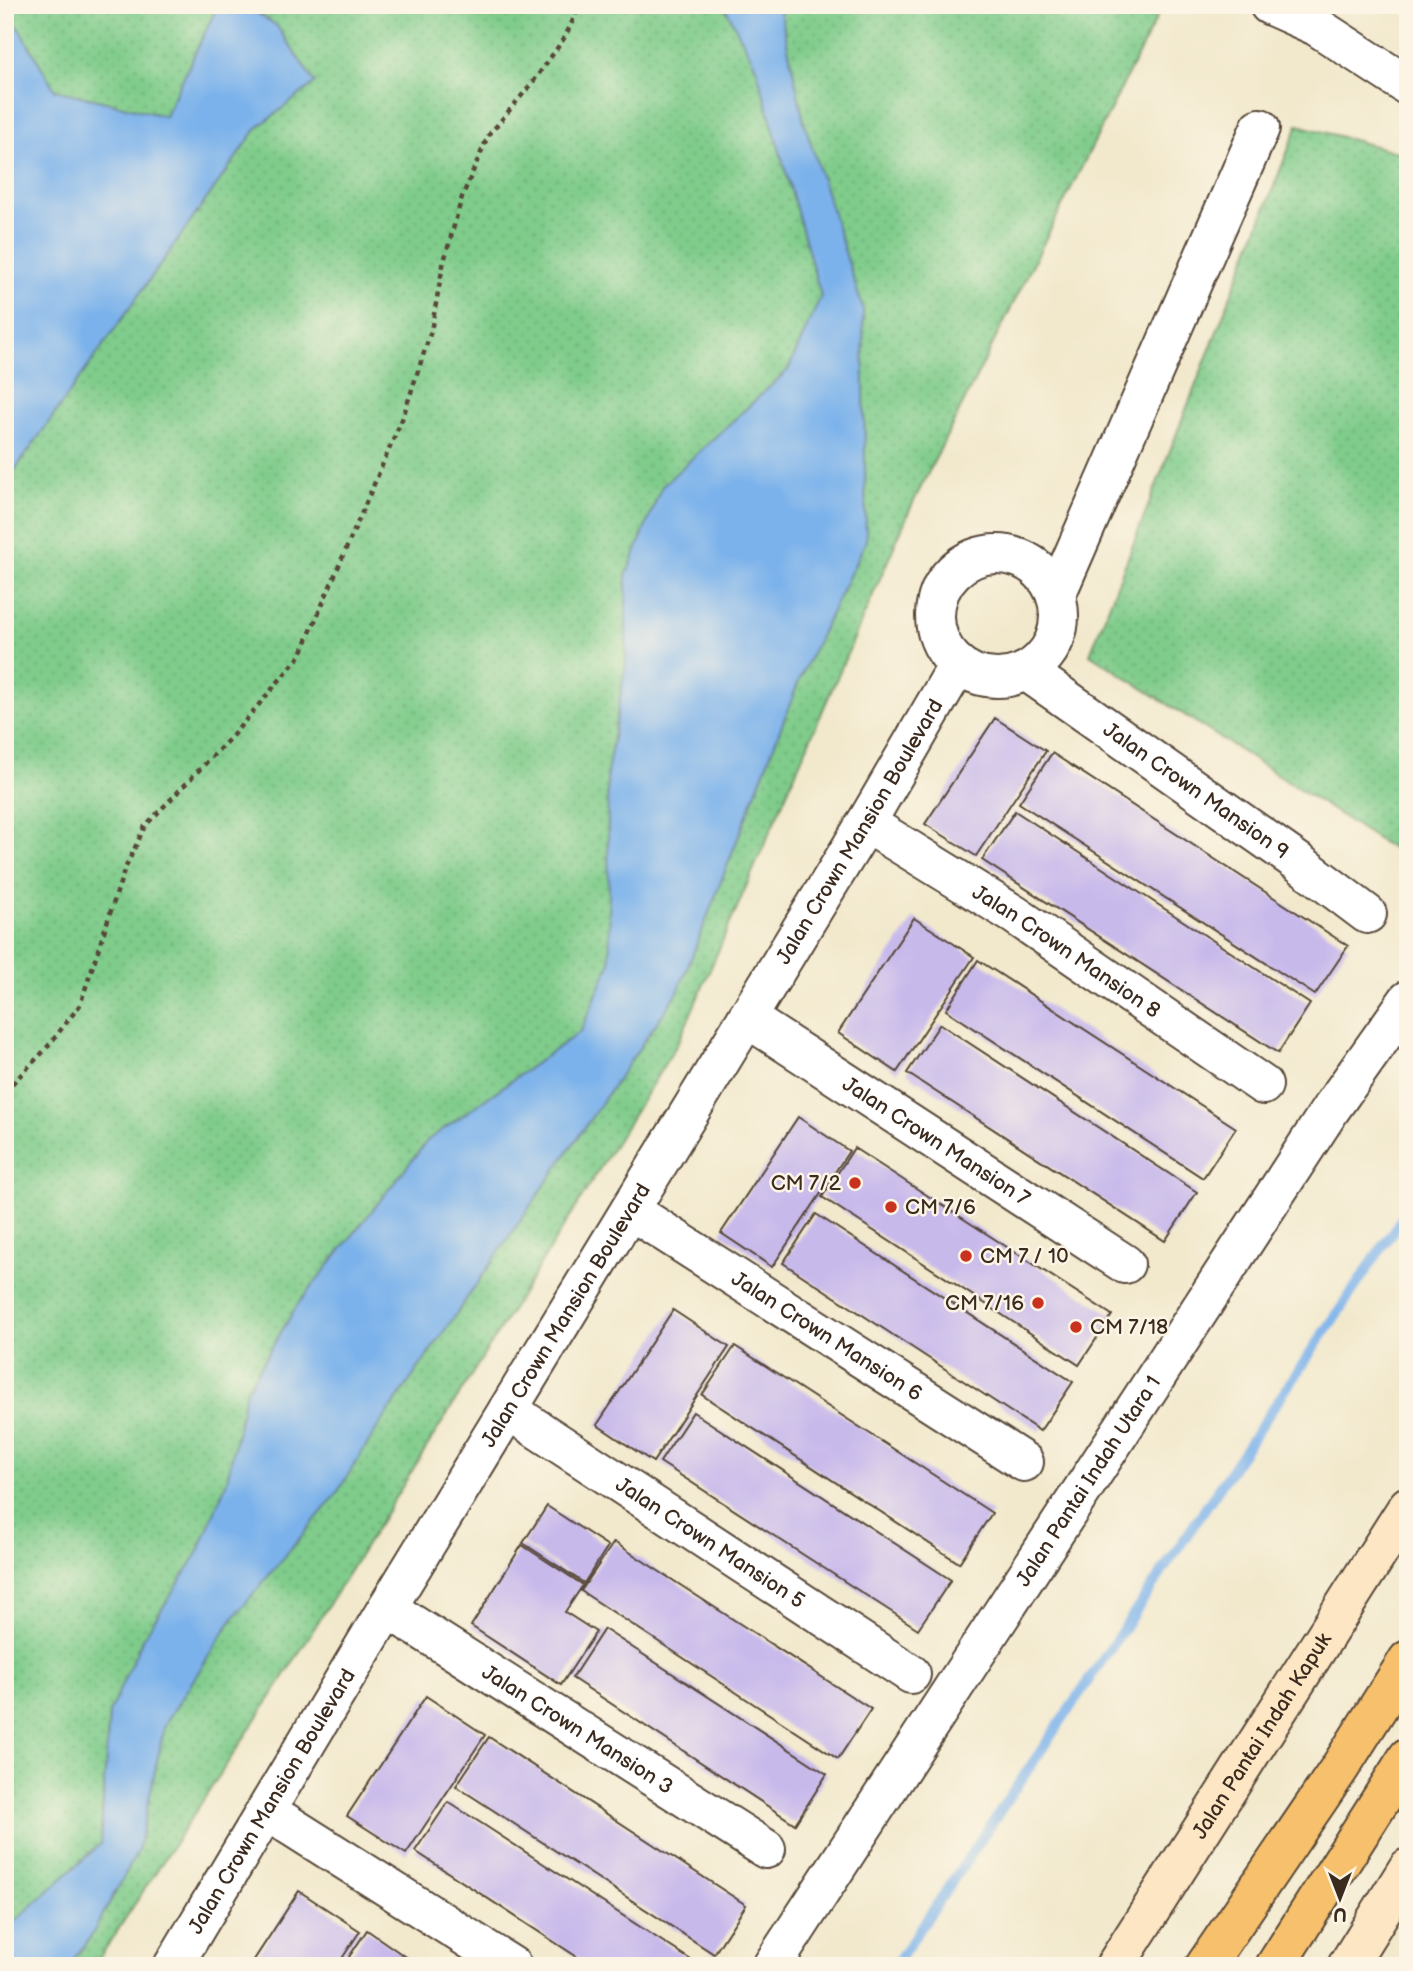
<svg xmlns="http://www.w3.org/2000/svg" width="1413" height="1971" font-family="'Balsamiq Sans',sans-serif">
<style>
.grass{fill:url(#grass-dots);stroke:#5d7b54;stroke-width:2}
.water{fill:#7cb2eb;stroke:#5c6e84;stroke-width:2}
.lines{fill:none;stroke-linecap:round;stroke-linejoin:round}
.stream{stroke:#7cb2eb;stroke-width:10}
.building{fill:#c8b9eb}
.street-casing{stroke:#564738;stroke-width:42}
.secondary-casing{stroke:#564738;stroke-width:42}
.highway-casing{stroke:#564738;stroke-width:42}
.path{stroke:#564738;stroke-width:4.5;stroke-dasharray:5 5;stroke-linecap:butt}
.street{stroke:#fff;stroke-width:38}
.secondary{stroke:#fce6c4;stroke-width:38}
.highway{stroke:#f7c06c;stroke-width:38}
.poi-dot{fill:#c8321e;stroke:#fcf5e5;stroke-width:2.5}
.labels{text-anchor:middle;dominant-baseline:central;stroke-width:5;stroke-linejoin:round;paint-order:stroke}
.street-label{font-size:21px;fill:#3b2a1e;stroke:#fcf5e5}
.poi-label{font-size:21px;fill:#3b2a1e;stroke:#fcf5e5;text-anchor:start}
</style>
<defs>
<pattern id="grass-dots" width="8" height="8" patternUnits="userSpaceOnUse" patternTransform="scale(1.75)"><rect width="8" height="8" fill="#7fcc8b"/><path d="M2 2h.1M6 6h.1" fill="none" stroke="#6faf78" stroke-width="1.8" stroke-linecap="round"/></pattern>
</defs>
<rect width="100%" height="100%" fill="#fcf5e5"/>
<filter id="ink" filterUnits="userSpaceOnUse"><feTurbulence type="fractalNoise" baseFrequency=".0143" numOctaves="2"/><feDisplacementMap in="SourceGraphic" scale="14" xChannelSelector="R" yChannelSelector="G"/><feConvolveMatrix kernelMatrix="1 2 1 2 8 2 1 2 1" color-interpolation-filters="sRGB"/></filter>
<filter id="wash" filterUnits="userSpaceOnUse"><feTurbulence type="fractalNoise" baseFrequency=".00686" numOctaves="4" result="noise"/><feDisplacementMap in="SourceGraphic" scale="28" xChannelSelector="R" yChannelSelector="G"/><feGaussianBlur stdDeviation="1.57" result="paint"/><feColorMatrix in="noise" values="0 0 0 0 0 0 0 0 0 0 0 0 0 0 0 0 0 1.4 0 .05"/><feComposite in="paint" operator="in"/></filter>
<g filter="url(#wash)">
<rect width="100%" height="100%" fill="#f2e9cd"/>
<!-- grass -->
<path class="grass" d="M5,5H1163L912,505L679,1041L282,1680L94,1966H5Z
M1298,125L1408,155V859L1090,654Z"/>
<!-- water -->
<path class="water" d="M5,5L55,90L165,116L218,5H244L276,25L315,83L257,128L5,484Z
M724,5H779L804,122L863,309L866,541L801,676L678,992L376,1430L335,1496L234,1617L165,1724L138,1851L89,1940L68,1966H5V1930L100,1844L109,1713L143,1638L198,1553L227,1481L246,1390L298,1304L428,1140L581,1031L610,963L607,773L626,663V576L662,486L788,370L821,296L756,67Z"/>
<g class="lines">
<!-- stream -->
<path class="stream" d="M895,1966L1408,1209"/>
</g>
<g id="blocks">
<!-- building -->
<path class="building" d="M995,718L1046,751L976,856L925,824Z
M1052,753L1348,946L1315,995L1019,803Z
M1015,811L1310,1004L1278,1053L982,860Z
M914,918L974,957L897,1072L838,1033Z
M978,960L1236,1128L1203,1178L946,1010Z
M940,1024L1197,1192L1165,1241L907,1073Z
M798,1117L849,1151L772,1267L721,1233Z
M854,1148L1112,1315L1079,1365L822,1197Z
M816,1214L1073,1382L1040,1431L783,1263Z
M673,1310L729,1347L653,1462L597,1425Z
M735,1346L992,1513L959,1563L702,1395Z
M693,1412L951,1580L918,1629L660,1462Z
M547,1506L608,1546L584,1583L523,1543Z
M614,1542L871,1709L838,1759L581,1591Z
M522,1545L583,1585L565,1612L596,1632L561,1685L471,1626Z
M604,1629L827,1774L795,1824L572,1678Z
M426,1696L485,1735L406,1854L347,1816Z
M489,1737L746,1905L714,1954L456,1786Z
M448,1802L481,1823L700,1966H591L415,1851Z
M299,1891L360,1931L337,1966H250Z
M367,1930L400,1953L421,1966H343Z"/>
</g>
</g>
<g filter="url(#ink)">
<use href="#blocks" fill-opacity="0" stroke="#564738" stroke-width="2"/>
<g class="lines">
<defs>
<g id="street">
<path d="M1269,5L1316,26L1408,86"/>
<circle cx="997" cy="616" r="62"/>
<path d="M1056,595L1260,128"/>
<path id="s1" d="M1026,671L1298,862L1367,914"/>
<path id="s2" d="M866,823L1015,915L1263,1085"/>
<path id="s3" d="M747,1018L1125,1264"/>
<path id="s4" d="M630,1210L1024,1462"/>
<path id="s5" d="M508,1410L911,1674"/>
<path id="s6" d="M387,1608L766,1849"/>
<path d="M267,1811L512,1966"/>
<path id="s7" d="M173,1966L387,1608L866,823L958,665"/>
<path id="s8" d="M772,1966L1330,1110L1408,1000"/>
</g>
<g id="secondary">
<path id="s9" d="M1115,1966L1408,1506"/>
<path d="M1347,1966L1408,1868"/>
</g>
<path id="highway" d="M1205,1966L1339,1769L1408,1660
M1275,1966L1408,1757"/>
</defs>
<!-- street casing -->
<use href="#street" class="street-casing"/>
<!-- secondary casing -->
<use href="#secondary" class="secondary-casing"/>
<!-- highway casing -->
<use href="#highway" class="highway-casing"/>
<!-- path -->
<path class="path" d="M5,1091L45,1050L80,1005L124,871L145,826L233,735L300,656L403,417L431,331L443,265L462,197L488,136L533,82L565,37L580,5"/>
<!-- street -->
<use href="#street" class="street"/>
<!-- secondary -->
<use href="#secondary" class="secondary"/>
<!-- highway -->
<use href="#highway" class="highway"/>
</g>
</g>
<!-- markers -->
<g class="poi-dot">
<circle cx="855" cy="1183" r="7"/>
<circle cx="891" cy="1207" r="7"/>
<circle cx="966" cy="1256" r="7"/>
<circle cx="1038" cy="1303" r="7"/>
<circle cx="1076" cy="1327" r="7"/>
</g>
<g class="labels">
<!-- street labels -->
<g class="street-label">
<text stroke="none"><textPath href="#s1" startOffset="208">Jalan Crown Mansion 9</textPath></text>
<text stroke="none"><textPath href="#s7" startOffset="1326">Jalan Crown Mansion Boulevard</textPath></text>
<text stroke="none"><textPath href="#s2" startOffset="238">Jalan Crown Mansion 8</textPath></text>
<text stroke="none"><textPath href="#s3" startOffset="226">Jalan Crown Mansion 7</textPath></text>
<text stroke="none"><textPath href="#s7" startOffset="760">Jalan Crown Mansion Boulevard</textPath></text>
<text stroke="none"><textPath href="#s4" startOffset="234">Jalan Crown Mansion 6</textPath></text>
<text stroke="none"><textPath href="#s8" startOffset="579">Jalan Pantai Indah Utara 1</textPath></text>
<text stroke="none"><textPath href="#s5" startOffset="242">Jalan Crown Mansion 5</textPath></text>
<text stroke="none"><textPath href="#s6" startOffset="226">Jalan Crown Mansion 3</textPath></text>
<text stroke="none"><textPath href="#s9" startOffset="273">Jalan Pantai Indah Kapuk</textPath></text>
<text stroke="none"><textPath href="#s7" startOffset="192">Jalan Crown Mansion Boulevard</textPath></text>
</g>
<!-- poi labels -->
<g class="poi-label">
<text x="841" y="1183" text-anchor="end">CM 7/2</text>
<text x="905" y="1207">CM 7/6</text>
<text x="980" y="1256">CM 7 / 10</text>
<text x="1024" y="1303" text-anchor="end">CM 7/16</text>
<text x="1090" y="1327">CM 7/18</text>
</g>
</g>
<!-- margin -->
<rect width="1413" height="1971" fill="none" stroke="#fcf5e5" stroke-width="28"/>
<!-- north arrow -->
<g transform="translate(1340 1898) rotate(180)" stroke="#fcf5e5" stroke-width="5" paint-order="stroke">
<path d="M0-5L12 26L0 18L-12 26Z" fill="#3b2a1e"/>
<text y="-10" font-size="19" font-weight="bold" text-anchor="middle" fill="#3b2a1e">U</text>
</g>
</svg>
